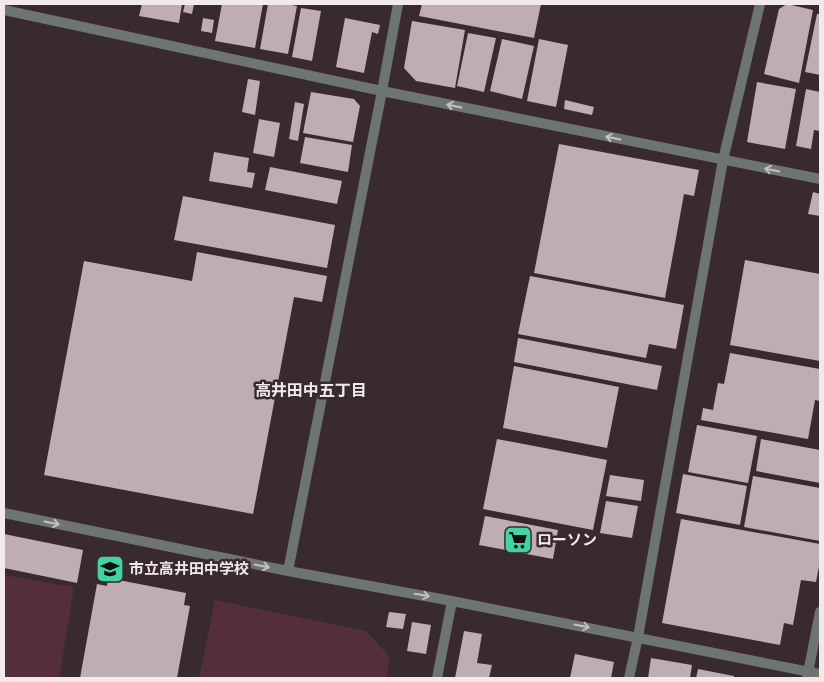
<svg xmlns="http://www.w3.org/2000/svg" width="824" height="682" font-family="Spectral,'Noto Sans JP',serif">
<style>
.green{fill:#542f3b}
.building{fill:#beadb1}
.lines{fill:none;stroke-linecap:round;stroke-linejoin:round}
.street{stroke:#6e7471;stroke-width:10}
.oneway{stroke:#c4c0c0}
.labels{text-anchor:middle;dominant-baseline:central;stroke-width:5;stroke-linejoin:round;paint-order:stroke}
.poi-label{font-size:15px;font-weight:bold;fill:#f2e9eb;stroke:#382a2e;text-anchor:start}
.neighbourhood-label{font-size:16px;font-weight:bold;fill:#f2e9eb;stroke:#382a2e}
</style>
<rect width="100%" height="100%" fill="#382a2e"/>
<!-- green -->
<path class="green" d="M4,575L74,587L59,678H4Z
M215,600L366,631L390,657L386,678H199Z"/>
<!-- building -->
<path class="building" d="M142,4H182L179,23L139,16Z
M185,4H194L192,14L183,12Z
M222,4H263L255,48L215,41Z
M268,4H285L297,6L288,54L260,49Z
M422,4H541L534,38L419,16Z
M787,4L813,10L799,83L764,74L779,9Z
M301,8L321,11L312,61L292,57Z
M817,14H820V75L805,72Z
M203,18L214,20L212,33L201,31Z
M345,18L380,25L378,34L372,32L364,73L336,67Z
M412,21L465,30L455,88L416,81L404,68Z
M468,33L496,38L484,92L457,86Z
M502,39L534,46L522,99L490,91Z
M539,39L568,45L556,107L527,101Z
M248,79L260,81L255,115L242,112Z
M757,82L796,89L785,149L747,142Z
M806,89L820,92V131L814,130L811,149L796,146Z
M311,92L354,99L360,106L353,142L303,133Z
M565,100L594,107L592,115L564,109Z
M295,102L304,104L298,141L289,139Z
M259,119L280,123L274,157L253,153Z
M305,137L352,145L348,172L300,163Z
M559,144L699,170L694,196L684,194L665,298L534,273Z
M214,152L249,158L247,172L255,173L252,188L209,181Z
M270,167L342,181L337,204L265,190Z
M813,192L820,194V216L808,214Z
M183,196L335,225L327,268L174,240Z
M197,252L327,276L322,302L294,297L253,514L44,475L84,261L192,281Z
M745,260L820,274V361L730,345Z
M530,276L684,305L676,349L649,344L646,358L518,334Z
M518,338L662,366L657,390L514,362Z
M730,353L820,369V401L815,400L808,439L701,420L703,408L713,410L718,383L724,384Z
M514,366L619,387L607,448L503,428Z
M697,425L757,436L748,483L688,472Z
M497,439L607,460L593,530L483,509Z
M761,439L820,450V483L756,471Z
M683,474L747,486L740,525L676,513Z
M610,475L644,480L641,501L606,496Z
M753,476L820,488V541L744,527Z
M606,501L638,506L632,538L600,533Z
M485,516L558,530L553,559L479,545Z
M681,519L820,544V561L816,582L801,580L793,625L784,623L780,645L662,623Z
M4,534L83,550L77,583L4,568Z
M108,578L186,593L184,605L190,606L177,678H80L97,584L107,586Z
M389,612L406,614L403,629L386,627Z
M412,622L431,625L426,654L407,651Z
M464,631L482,634L477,663L492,665L489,678H455Z
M575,654L614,662L611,678H570Z
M651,658L692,665L690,678H648Z
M698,669L734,676V678H696Z"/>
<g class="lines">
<!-- street -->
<path class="street" d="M4,10L382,91L820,179
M4,513L288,571L452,601L820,674
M288,571L382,91L398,4
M437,678L452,601
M629,678L638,637L723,160L760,4
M807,678L820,612"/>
</g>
<!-- one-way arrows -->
<defs><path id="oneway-shaft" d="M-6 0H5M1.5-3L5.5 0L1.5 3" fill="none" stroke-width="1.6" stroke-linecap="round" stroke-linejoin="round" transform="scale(1.25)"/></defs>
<g class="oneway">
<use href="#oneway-shaft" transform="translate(454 106) rotate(-168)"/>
<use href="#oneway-shaft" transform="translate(613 138) rotate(-168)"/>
<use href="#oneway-shaft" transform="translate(772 170) rotate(-169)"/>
<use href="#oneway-shaft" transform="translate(52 523) rotate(11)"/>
<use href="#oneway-shaft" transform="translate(262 566) rotate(11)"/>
<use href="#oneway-shaft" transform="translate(422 595) rotate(10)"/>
<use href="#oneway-shaft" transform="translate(582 626) rotate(11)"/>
</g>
<!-- icons -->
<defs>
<symbol id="supermarket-square" viewBox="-11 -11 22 22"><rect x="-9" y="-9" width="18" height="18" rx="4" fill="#41d4a1" stroke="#382a2e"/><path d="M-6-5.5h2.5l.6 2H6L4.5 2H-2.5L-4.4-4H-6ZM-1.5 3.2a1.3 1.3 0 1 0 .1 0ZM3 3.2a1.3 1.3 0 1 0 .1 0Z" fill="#111"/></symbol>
<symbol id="school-square" viewBox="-11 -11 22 22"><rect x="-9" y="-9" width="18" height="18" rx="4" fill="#41d4a1" stroke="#382a2e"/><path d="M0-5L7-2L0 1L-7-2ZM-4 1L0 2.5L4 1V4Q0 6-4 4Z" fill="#111"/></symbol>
</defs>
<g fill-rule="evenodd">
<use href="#supermarket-square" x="502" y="524" width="32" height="32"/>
<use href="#school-square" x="94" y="553" width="32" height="32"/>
</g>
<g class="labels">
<!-- poi labels -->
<g class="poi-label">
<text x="537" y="540">ローソン</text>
<text x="129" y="569">市立高井田中学校</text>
</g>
<!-- neighbourhood labels -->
<g class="neighbourhood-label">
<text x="311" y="391">高井田中五丁目</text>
</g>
</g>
<!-- border -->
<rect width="824" height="682" fill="none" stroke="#f2e9eb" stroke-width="10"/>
</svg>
